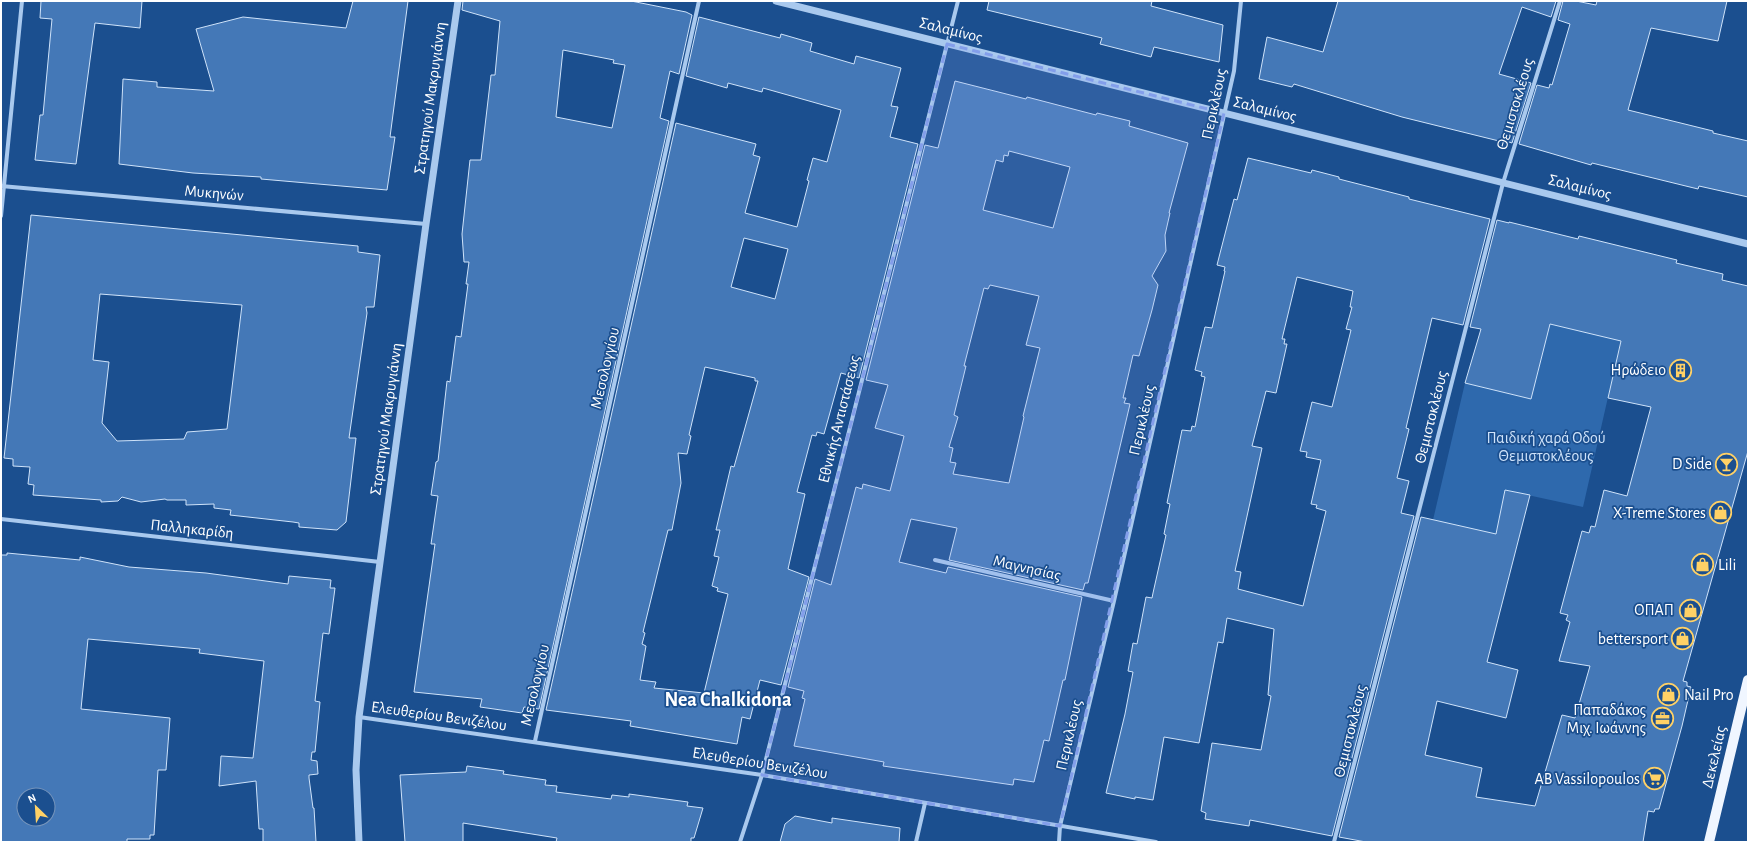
<svg xmlns="http://www.w3.org/2000/svg" width="1749" height="843" font-family="'Alegreya Sans',sans-serif">
<style>
.green{fill:#2e69ad}
.building{fill:#4478b7;stroke:#cfe3fa;fill-rule:evenodd}
.lines{fill:none;stroke-linecap:round;stroke-linejoin:round}
.minor{stroke:#a9c9ee;stroke-width:4}
.tertiary{stroke:#a9c9ee;stroke-width:7}
.primary{stroke:#f0f6ff;stroke-width:10}
.marked{fill:#839eea;fill-opacity:0.2;stroke:#839eea;stroke-width:3;stroke-dasharray:8 5;stroke-linejoin:round}
.labels{text-anchor:middle;dominant-baseline:central;stroke-width:3.5;stroke-linejoin:round;paint-order:stroke}
.street-label{font-size:16px;fill:#fff;stroke:#1b4f8f}
.poi-label{font-size:16px;fill:#fff;stroke:#1b4f8f;text-anchor:end}
.park-label{font-size:16px;fill:#cfe3fa;stroke:#1b4f8f}
.district-label{font-size:20px;font-weight:bold;fill:#fff;stroke:#1b4f8f}
</style>
<rect width="100%" height="100%" fill="#1b4f8f"/>
<!-- green -->
<path class="green" d="M1549,324L1621,340L1583,507L1505,490L1496,534L1433,520L1465,383L1531,399Z"/>
<!-- building -->
<path class="building" d="M41,1H142L140,28L95,23L76,164L35,160L40,115H43L52,19L40,18Z
M353,1H408L390,137H395L387,190L261,179V177L193,173L119,164L123,79L157,82V87L214,91L196,29L243,17L346,28Z
M463,1H631L686,12L692,15L679,74L670,71L660,118L669,121L539,709L524,707L522,713L480,707L482,699L414,692L435,544H431L438,496L431,495L436,462L438,461L447,381L450,382L456,336L461,337L468,284H466L469,262H464L462,234L470,160H481L491,75H495L500,21L462,10ZM563,50L614,60L613,63L625,65L612,128L556,117Z
M989,1H1152L1151,6L1223,25L1219,62L1154,47L1151,57L1100,44L1102,38L987,10Z
M1338,1H1556L1551,17L1522,7L1499,74L1531,83L1512,143L1499,139V141L1402,117L1294,84L1292,87L1259,79L1267,37L1323,52Z
M1563,1H1576L1596,5L1597,1H1727L1718,41L1651,28L1628,110L1713,131V133L1748,141V197L1699,186L1698,189L1592,163L1591,165L1519,144L1537,85L1549,88L1550,84L1552,85L1570,24L1558,20Z
M699,17L780,38L781,34L812,43L810,51L854,64L856,56L901,68L891,106L898,107L890,137L918,144L859,378L841,373L824,434L817,432L816,436L812,435L797,492L805,494L788,569L809,577L781,685L760,680L750,719L742,717L737,744L630,726L631,721L546,710L676,123L756,144L753,155L760,157L745,213L797,227L809,181L807,180L813,158L827,162L841,110L763,88L762,92L728,83L727,88L686,76ZM744,238L788,249L775,299L731,287ZM705,367L755,378V381H758L734,467L731,466L716,530H720L714,556L719,557L712,586L718,588L717,591L728,594L704,693L654,688L656,682L640,680L646,646L642,644L645,633L643,632L668,530H672L681,483L678,453L687,454L691,436L689,435Z
M955,81L1026,99L1027,97L1096,115L1097,113L1130,121L1129,126L1188,143L1169,213H1170L1165,235L1166,251L1152,276L1158,285L1152,310L1139,356L1133,355L1123,398H1126L1124,403L1130,404L1088,583H1085L1083,590L949,560L957,528L911,519L899,562L946,573L948,567L1082,597L1065,680H1063L1049,741L1044,740L1034,782L1014,779L1013,785L883,766L884,762L794,746L805,699L802,698L804,691L788,687L815,579L831,585L856,487L862,489L863,484L890,491L904,436L875,428L888,385L866,380L925,145L938,148ZM1009,151L1070,167L1053,228L983,210L996,160L1003,162L1004,155L1008,156ZM990,285L1039,296L1026,345L1040,348L1023,416L1024,417L1009,483L953,474L956,463L950,462L953,448L949,447L958,417L954,415L966,366H964L984,288L988,289Z
M1248,158L1311,173L1312,170L1339,177V179L1409,197V199L1490,219L1463,325L1432,318L1406,428L1409,429L1397,478L1409,481L1401,513L1414,516L1332,836L1250,820L1249,826L1205,819L1206,813L1201,811L1212,743L1261,750L1271,696L1268,695L1274,629L1227,618L1223,643L1218,642L1199,743L1164,737L1153,800L1135,797V799L1106,793L1125,714L1133,672L1128,671L1133,643L1137,644L1146,597L1152,598L1153,593L1166,535L1164,534L1170,504L1167,503L1182,430L1191,431L1192,426L1195,427L1205,377L1201,376L1202,372L1195,370L1205,327L1212,328L1225,271H1224L1225,267L1217,265L1234,199L1237,200ZM1297,277L1353,291L1350,307H1352L1346,329L1351,330L1332,407L1312,402L1300,451L1307,452L1306,457L1321,460L1311,504L1317,505L1316,508L1326,511L1303,606L1238,589L1241,572L1235,571L1262,448L1252,446L1266,391L1276,393L1287,344H1284L1285,339H1282Z
M31,215L358,246V252L380,255L374,307H366L367,313L349,438H356L346,522L337,530L299,527V523L293,522L230,515L231,510L214,508V504L186,505V500H167L165,499L141,502L122,497L118,501L101,502V500L33,495L34,485L28,484L30,467L13,466V459L4,458ZM100,294L242,305L227,429L187,432L184,439L117,441L102,423L109,362L93,360Z
M1497,220L1509,223V222L1578,239L1579,236L1677,260L1676,263L1723,274L1722,280L1748,286V451L1683,681L1687,682V686L1691,687L1682,726L1659,809H1655L1654,812L1648,811L1643,842H1366L1339,837L1421,517L1496,534L1505,490L1530,495L1487,662L1518,670L1506,718L1437,701L1425,755L1482,768L1476,797L1535,806L1562,715L1575,718L1590,666L1559,661L1570,622L1566,620L1568,615L1560,613L1582,531L1589,533L1591,526L1595,527L1604,490L1627,496L1651,407L1608,398L1621,341L1550,324L1531,399L1465,383L1481,329L1470,327Z
M7,553L80,560V557L129,567L206,573L288,584L289,576L331,580L330,588H335L329,634L323,633L315,701L320,702L315,752H312L311,760L317,761L318,774L309,775V778L313,808H314L316,842H263V829H259L256,781L219,786L221,756L253,758L264,661L199,653L200,649L88,639L81,709L170,718L166,770H158L154,835H150V839H127V842H1V555H7ZM24,795H48V819H24Z
M467,766L504,771L503,774L546,780L545,785L557,786L556,792L611,799L612,795L629,797V794L688,802L687,806L703,808L694,838H691V842H556L557,838L463,823V842H405L400,775L466,772Z
M795,816L832,823V818L900,828L899,842H780L785,824Z"/>
<g class="lines">
<!-- minor -->
<path class="minor" d="M1,186L426,224
M1,216L22,1
M1,519L380,562
M935,560L1114,601
M359,717L762,775L1156,842
M535,741L699,1
M740,842L762,775L958,1
M916,842L925,803
M1059,842L1060,826L1114,601L1234,71L1241,1
M1334,842L1503,183L1560,1"/>
<!-- tertiary -->
<path class="tertiary" d="M776,1L1748,244
M359,842L356,770L359,717L426,224L458,1"/>
<!-- primary -->
<path class="primary" d="M1709,842L1748,680"/>
</g>
<!-- marked area -->
<path class="marked" d="M947,44L1224,113L1060,826L762,775Z"/>
<!-- icons -->
<defs>
<symbol id="building-ring" viewBox="-11 -11 22 22"><circle r="9.5" fill="#1b4f8f" stroke="#ffd166" stroke-width="1.5"/><path d="M-4-6H4V6H1V3H-1V6H-4ZM-2.5-4.3h1.7v1.8h-1.7ZM.8-4.3h1.7v1.8H.8ZM-2.5-1h1.7V.8h-1.7ZM.8-1h1.7V.8H.8Z" fill="#ffd166"/></symbol>
<symbol id="bar-ring" viewBox="-11 -11 22 22"><circle r="9.5" fill="#1b4f8f" stroke="#ffd166" stroke-width="1.5"/><path d="M-6-5H6L.8 .8V4.5H3.5V6h-7V4.5H-.8V.8Z" fill="#ffd166"/></symbol>
<symbol id="shop-ring" viewBox="-11 -11 22 22"><circle r="9.5" fill="#1b4f8f" stroke="#ffd166" stroke-width="1.5"/><path d="M-5-2.5h2.3a2.7 3.5 0 0 1 5.4 0H5L5.5 6h-11ZM-1.5-2.5h3a1.5 2.3 0 0 0-3 0Z" fill="#ffd166"/></symbol>
<symbol id="office-ring" viewBox="-11 -11 22 22"><circle r="9.5" fill="#1b4f8f" stroke="#ffd166" stroke-width="1.5"/><path d="M-6-3h4V-5.5h4V-3h4V5H-6ZM-1-4.5V-3h2v-1.5ZM-6 0V1H6V0Z" fill="#ffd166"/></symbol>
<symbol id="supermarket-ring" viewBox="-11 -11 22 22"><circle r="9.5" fill="#1b4f8f" stroke="#ffd166" stroke-width="1.5"/><path d="M-6-5.5h2.5l.6 2H6L4.5 2H-2.5L-4.4-4H-6ZM-1.5 3.2a1.3 1.3 0 1 0 .1 0ZM3 3.2a1.3 1.3 0 1 0 .1 0Z" fill="#ffd166"/></symbol>
</defs>
<g fill-rule="evenodd">
<use href="#building-ring" x="1668" y="358" width="25" height="25"/>
<use href="#bar-ring" x="1714" y="452" width="25" height="25"/>
<use href="#shop-ring" x="1708" y="500" width="25" height="25"/>
<use href="#shop-ring" x="1690" y="552" width="25" height="25"/>
<use href="#shop-ring" x="1678" y="598" width="25" height="25"/>
<use href="#shop-ring" x="1670" y="626" width="25" height="25"/>
<use href="#shop-ring" x="1656" y="682" width="25" height="25"/>
<use href="#office-ring" x="1650" y="706" width="25" height="25"/>
<use href="#supermarket-ring" x="1642" y="766" width="25" height="25"/>
</g>
<g class="labels">
<!-- street labels -->
<g class="street-label">
<text transform="translate(951 30) rotate(14)">Σαλαμίνος</text>
<text transform="translate(430 98) rotate(-82)">Στρατηγού Μακρυγιάννη</text>
<text transform="translate(1214 104) rotate(-78)">Περικλέους</text>
<text transform="translate(1515 104) rotate(-73)">Θεμιστοκλέους</text>
<text transform="translate(1265 109) rotate(14)">Σαλαμίνος</text>
<text transform="translate(1580 187) rotate(14)">Σαλαμίνος</text>
<text transform="translate(214 193) rotate(5)">Μυκηνών</text>
<text transform="translate(605 368) rotate(-77)">Μεσολογγίου</text>
<text transform="translate(1431 417) rotate(-76)">Θεμιστοκλέους</text>
<text transform="translate(386 419) rotate(-82)">Στρατηγού Μακρυγιάννη</text>
<text transform="translate(839 419) rotate(-76)">Εθνικής Αντιστάσεως</text>
<text transform="translate(1142 420) rotate(-77)">Περικλέους</text>
<text transform="translate(192 529) rotate(6)">Παλληκαρίδη</text>
<text transform="translate(1027 568) rotate(13)">Μαγνησίας</text>
<text transform="translate(535 685) rotate(-77)">Μεσολογγίου</text>
<text transform="translate(439 716) rotate(8)">Ελευθερίου Βενιζέλου</text>
<text transform="translate(1350 731) rotate(-76)">Θεμιστοκλέους</text>
<text transform="translate(1069 735) rotate(-77)">Περικλέους</text>
<text transform="translate(1714 757) rotate(-77)">Δεκελείας</text>
<text transform="translate(760 763) rotate(9)">Ελευθερίου Βενιζέλου</text>
</g>
<!-- poi labels -->
<g class="poi-label">
<text x="1666" y="370">Ηρώδειο</text>
<text x="1712" y="464">D Side</text>
<text x="1706" y="513">X-Treme Stores</text>
<text x="1718" y="565" text-anchor="start">Lili</text>
<text x="1674" y="610">ΟΠΑΠ</text>
<text x="1668" y="639">bettersport</text>
<text x="1684" y="695" text-anchor="start">Nail Pro</text>
<text x="1646" y="710">Παπαδάκος<tspan x="1646" dy="18">Μιχ. Ιωάννης</tspan></text>
<text x="1640" y="779">AB Vassilopoulos</text>
</g>
<!-- park labels -->
<g class="park-label">
<text x="1546" y="438">Παιδική χαρά Οδού<tspan x="1546" dy="18">Θεμιστοκλέους</tspan></text>
</g>
<!-- district labels -->
<g class="district-label">
<text x="728" y="700">Nea Chalkidona</text>
</g>
</g>
<!-- border -->
<rect width="1749" height="843" fill="none" stroke="#ffffff" stroke-width="4"/>
<!-- north arrow -->
<g transform="translate(36 807) rotate(335)"><circle r="19" fill="#1b4f8f" stroke="#7695bc"/>
<path d="M0-3L7 15L0 10L-7 15Z" fill="#ffd166"/>
<text y="-6" font-size="11" font-weight="bold" text-anchor="middle" fill="#ffffff">N</text>
</g>
</svg>
